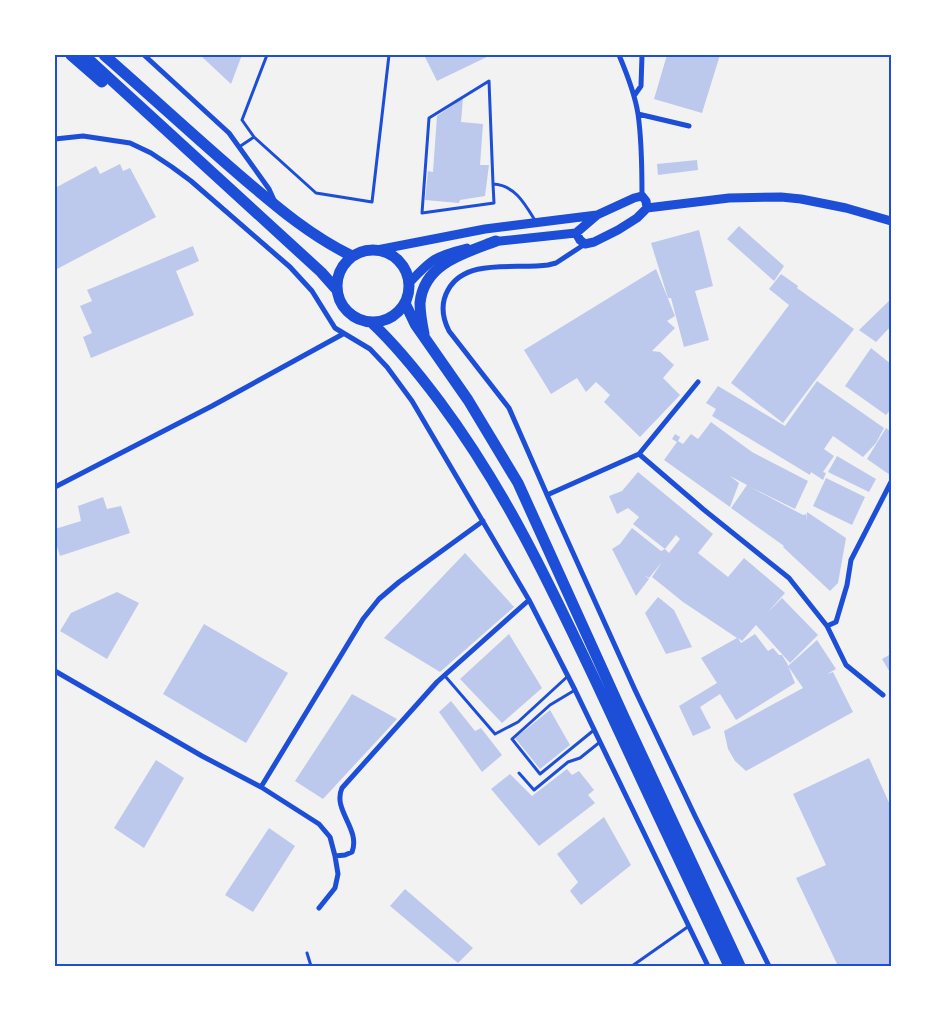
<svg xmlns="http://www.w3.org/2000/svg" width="946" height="1021" font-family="Manrope,sans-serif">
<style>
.building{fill:#bdc9ec}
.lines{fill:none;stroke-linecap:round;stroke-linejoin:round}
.service{stroke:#1d4ed8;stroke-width:3}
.minor{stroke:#1d4ed8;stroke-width:5}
.secondary{stroke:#1d4ed8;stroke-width:9}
.trunk{stroke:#1d4ed8;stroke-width:11}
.neatline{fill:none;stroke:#1d4ed8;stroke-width:2}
</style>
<rect width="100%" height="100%" fill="#f2f2f2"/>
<!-- building -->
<path class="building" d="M200,55H242L231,84Z
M424,55H491L437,81Z
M667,55H720L702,113L654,99Z
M463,98L461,122L483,124L480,165H489L485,196L460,200L459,203L425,200L428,171L433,172L437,116Z
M697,160L698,170L658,175L657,164Z
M120,164L123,171L130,168L156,217L55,270V188L96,166L100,174Z
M739,226L784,266L774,281L727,239Z
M699,230L713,286L695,291L709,340L684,347L671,298H668L651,243Z
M193,246L199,261L176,271L194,315L91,358L83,337L92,333L80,306L92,301L87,290Z
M656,269L675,316L667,321L675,328L652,351L660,352L674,365L663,378L680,395L640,437L604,402L610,395L596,382L586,392L577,378L551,394L524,350Z
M781,274L798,286L797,288L854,329L783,423L731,383L789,305L769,289Z
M891,299V326L876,342L859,330Z
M871,348L891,364V409L886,415L845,386Z
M817,381L884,428L876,443L863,457L833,436L824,449L834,456L823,472L826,473L823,480L811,472L810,475L712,416L716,409L706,403L718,386L785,426Z
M711,422L752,452L808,481L795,509L750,487L803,515L806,514V520L807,512L846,538L838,583L830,591L783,547L784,546L731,508L747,485L730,476L739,483L730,507L664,460L677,442L672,439L675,434L680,437L678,441L683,444L691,434L698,439Z
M886,428L891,432V472L890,475L867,459Z
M837,456L876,479L869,492L828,472Z
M638,472L713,534L698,553L728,577L744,558L785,593L768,612L782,598L818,635L790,663L756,625L742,641L738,638L741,643L755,634L768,651L773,648L779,655H782L787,663L795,683L736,720L720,694L700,707L711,728L693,736L679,706L717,683L701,658L737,638L683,602L652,577L662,562L649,578L644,575L649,579L636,596L612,549L620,544L632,528L661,551L665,549L669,553L680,539L676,535L665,549L633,524L639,517L628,508L617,514L609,496L622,491Z
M826,478L865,497L852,525L813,506Z
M103,497L107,509L121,506L130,533L60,556L55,540V529L81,521L78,506Z
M465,553L514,607L440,672L384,638Z
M117,592L139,603L107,659L60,631L71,613Z
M658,597L674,610L692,647L666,654L645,613Z
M204,624L288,673L246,743L163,694Z
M509,634L542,688L502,723L460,679Z
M817,640L836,669L827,674L833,672L853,712L746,771L735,761L728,749L724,731L803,688L788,666Z
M891,654V674L882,659Z
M352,694L397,719L323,799L295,781Z
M451,701L475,731L481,728L502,755L482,772L439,712Z
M550,710L570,745L540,769L515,738Z
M869,758L891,807V966H838L796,878L826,865L793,794Z
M156,760L184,778L144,848L114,828Z
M567,769L572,775L579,771L594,790L588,795L595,803L539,846L491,789L510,774L532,796Z
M604,817L631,865L581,905L570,891L578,882L557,854Z
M269,828L295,846L253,912L225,895Z
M405,889L473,948L458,963L390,906Z"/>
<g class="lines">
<!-- service -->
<path class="service" d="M267,55L242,120L254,137L316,193L372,202L389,55
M239,147L254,137
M493,184L494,203L422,213L429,118L489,81L493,184C515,185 525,204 536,222
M445,676L495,734L518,722L568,676
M575,690L550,705L512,739L540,774L594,730
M519,773L534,790L568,762L580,758L600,742
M307,953L311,966
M632,966L689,926"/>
<!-- minor -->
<path class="minor" d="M144,55L229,133L269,189L274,200
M619,55C627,74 635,94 638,114C642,141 642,169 642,196
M634,96L641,86L642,55
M638,114L689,126
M55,139L83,136L130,143L151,153L172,167L191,181L290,267L312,291L335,328L370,349L387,367L412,401L529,600L575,690L708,966
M585,244L556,263L548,265C517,270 466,257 448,290C440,304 442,317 449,331L509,408L555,513L635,690L695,816L769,966
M639,454L698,382
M55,487L212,406L343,334
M547,495L639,454L703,509L789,578L827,626L846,665L883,695
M827,626L836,622L847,585L851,560L891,482
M55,671L202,756L261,787L319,824L330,837L335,856L338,874L335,888L319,908
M261,787L363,619L379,599L399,582L483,521
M335,856L345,855L352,852C361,829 332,810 342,788L437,682L529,600"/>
<!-- secondary -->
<path class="secondary" d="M576,233L580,240L585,244L594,242L618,230L637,218L647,208L729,198L781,197L801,199L846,208L891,221
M491,242L576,233L597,215L634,198L642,196L646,201L647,208
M377,250L485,229L597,215
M409,283C431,260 434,256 467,248"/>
<!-- trunk -->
<path class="trunk" d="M71,55L102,82
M84,55L321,272L337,290
M104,55C151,96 196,138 244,179C278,208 311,236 352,256
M337 286a36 36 0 1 1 72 0a36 36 0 1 1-72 0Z
M405,303L415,324L468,400L518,483L624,717L740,966
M371,322C397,346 419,374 440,402C506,491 549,583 596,682C640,777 684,871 729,966
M424,334C422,324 420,313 420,303C424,263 465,253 496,241"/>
</g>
<!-- border -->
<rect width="946" height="1021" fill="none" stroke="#ffffff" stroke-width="112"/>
<rect x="56" y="56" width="834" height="909" class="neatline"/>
</svg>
